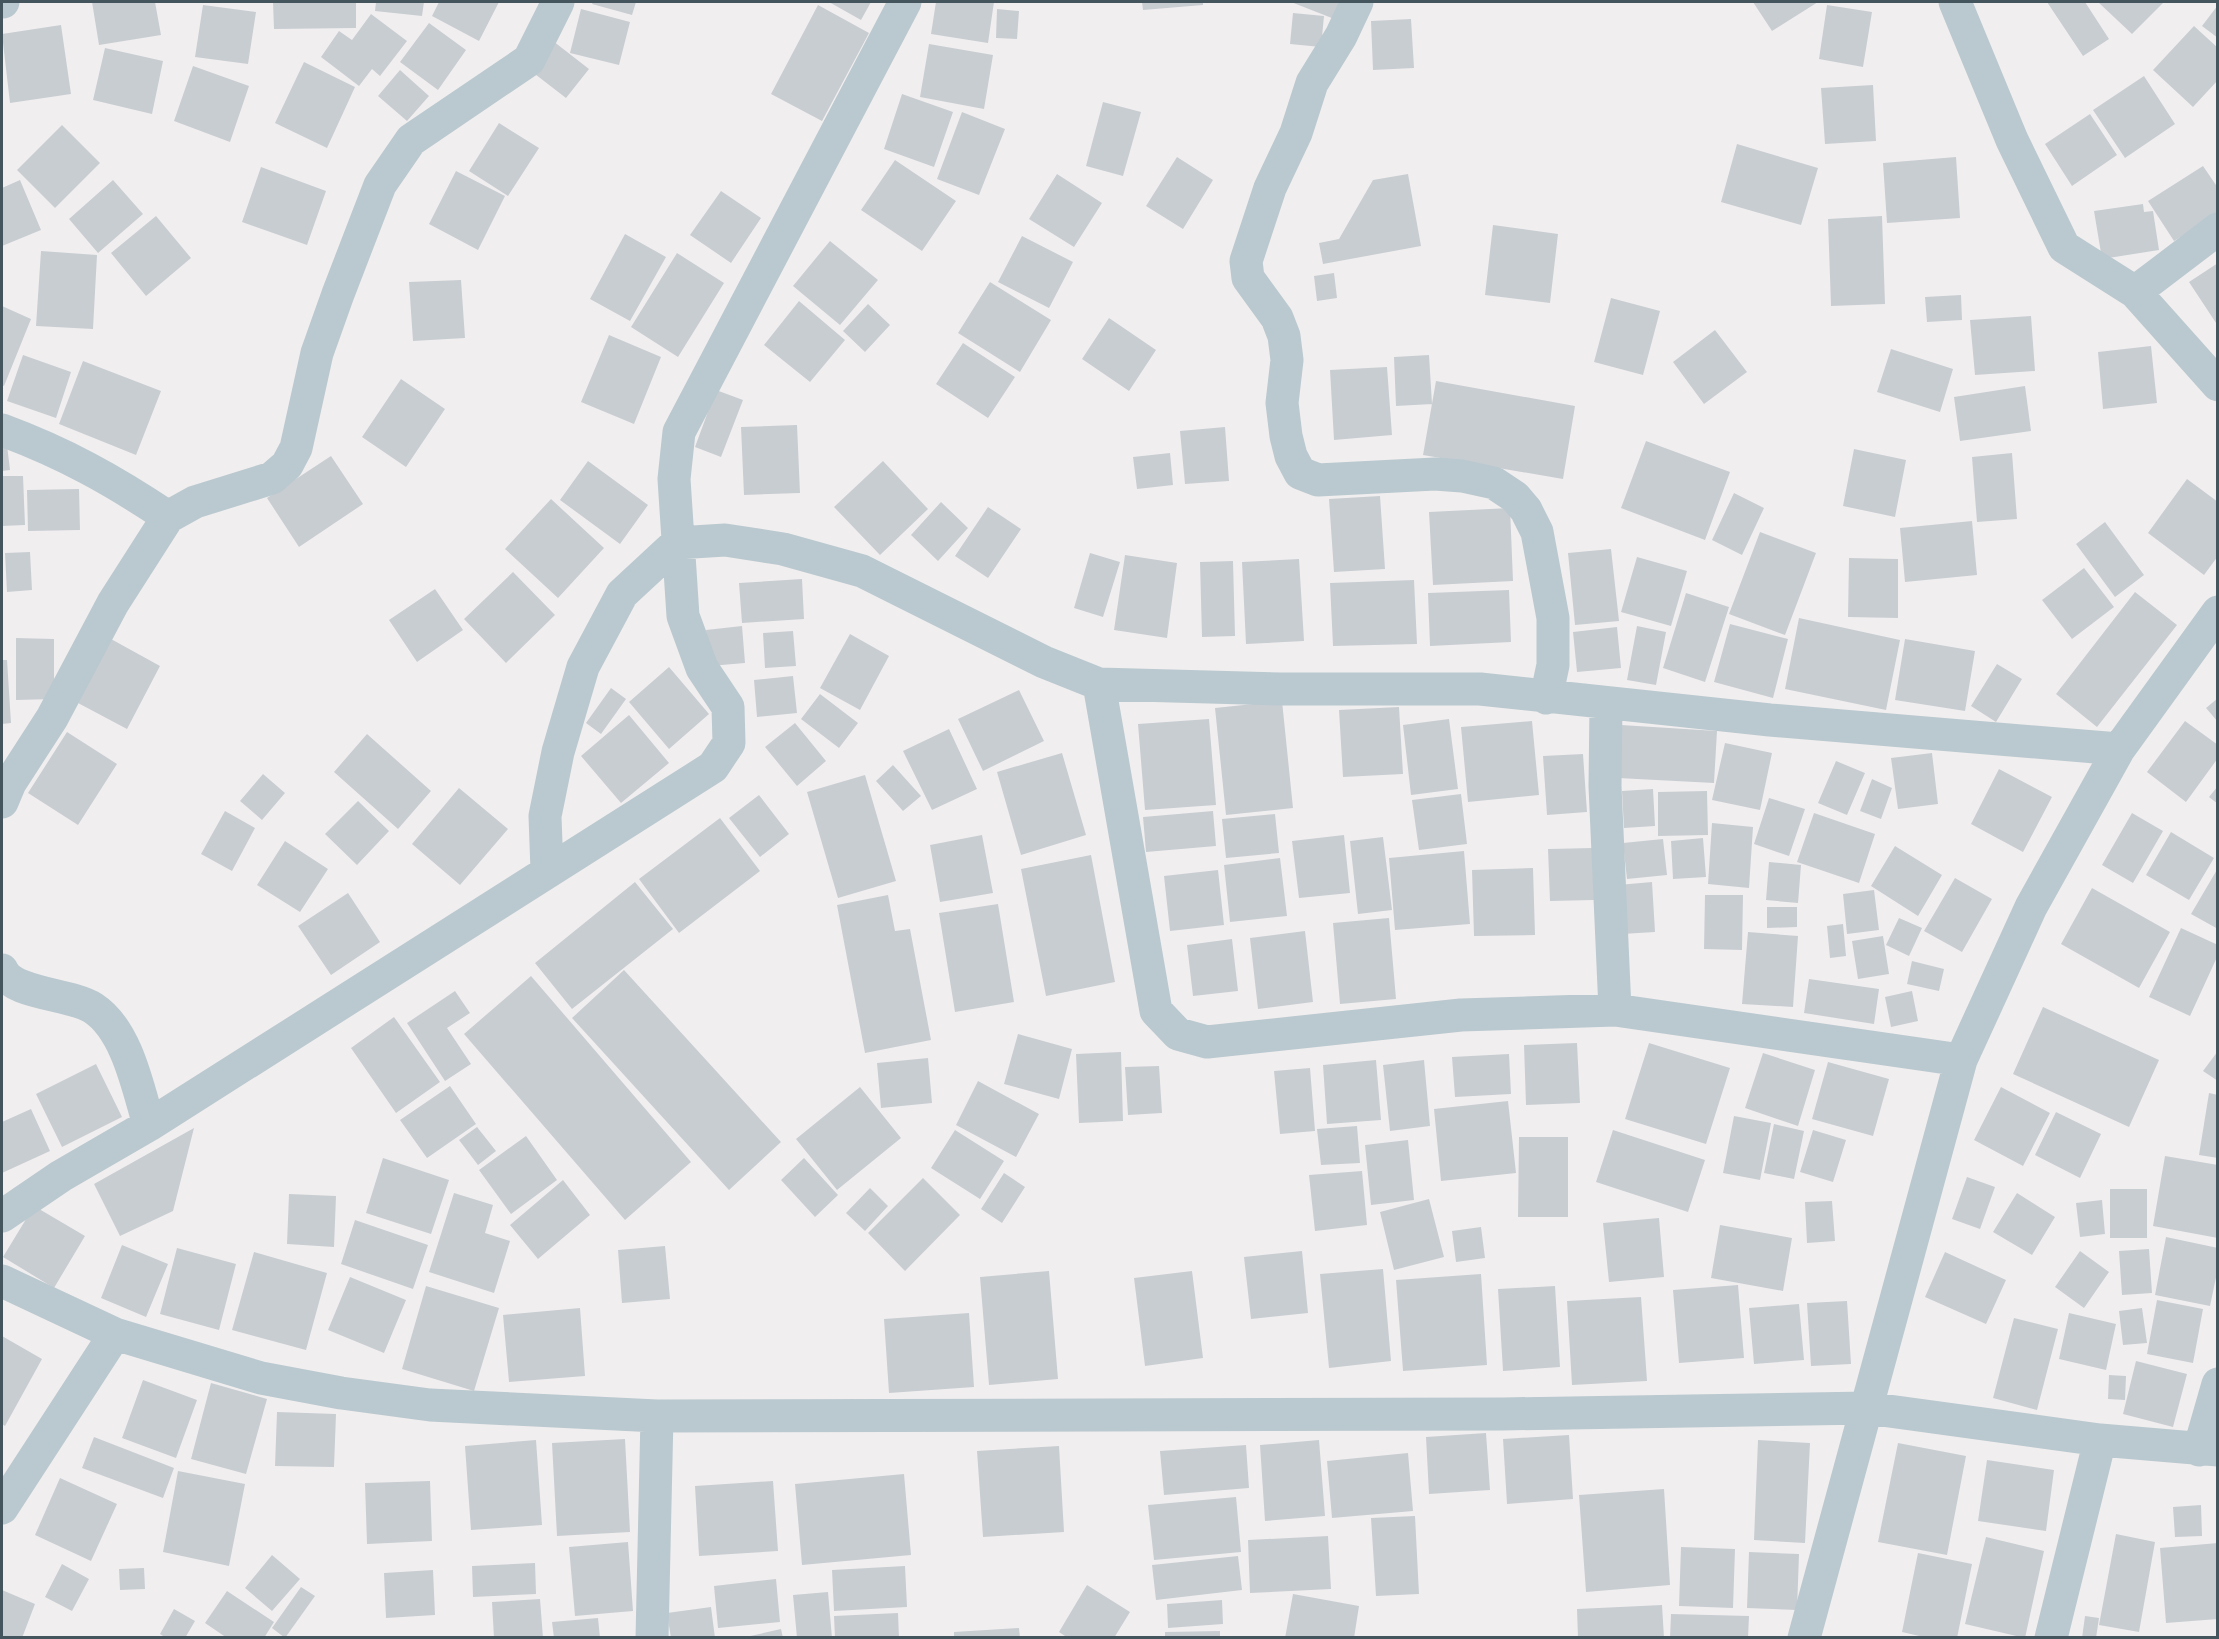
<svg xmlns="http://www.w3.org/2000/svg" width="2219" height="1639" font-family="Jost,sans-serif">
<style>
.building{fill:#c8cdd2}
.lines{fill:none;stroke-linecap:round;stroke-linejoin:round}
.street{stroke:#bac9cf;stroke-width:33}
</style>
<rect width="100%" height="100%" fill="#f1eeef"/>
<!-- building -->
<path class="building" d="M92,2H155L161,35L99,45Z
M273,2H356V28L274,29Z
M376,2H424L422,16L375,11Z
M439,2H499L479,41L432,16Z
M593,2H636L632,15L592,4Z
M829,2H871L861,20Z
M936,2H994L988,43L931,34Z
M1142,2H1203V5L1143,10Z
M1291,2H1350L1342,22Z
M1753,2H1818L1772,31Z
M2047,2H2085L2109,39L2083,56Z
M2098,2H2164L2132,34Z
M203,5L256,12L248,64L195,57Z
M818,5L869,33L822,121L771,94Z
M1827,5L1872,12L1863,67L1819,59Z
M2218,5V38L2202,26Z
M581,9L630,22L619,65L570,53Z
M997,9L1019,11L1017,39L996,38Z
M1293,13L1324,16L1321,47L1290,44Z
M371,14L407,41L380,76L372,69L359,86L321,57L339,31L352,40Z
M1411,19L1414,68L1373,70L1371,21Z
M429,23L466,50L438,90L400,62Z
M61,25L71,94L10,103L2,34Z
M2194,26L2218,48V80L2193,107L2153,70Z
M553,41L589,69L566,98L531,71Z
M929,44L993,55L984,109L920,97Z
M105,48L163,61L152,114L93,100Z
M304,62L355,87L327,148L275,123Z
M193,66L249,86L230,142L174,121Z
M400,70L429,96L407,121L378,96Z
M2144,76L2175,124L2125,158L2093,110Z
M1873,85L1876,141L1825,144L1821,88Z
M902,94L953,112L934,167L884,149Z
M1103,102L1141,112L1123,176L1086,166Z
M962,112L1005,129L979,195L937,179Z
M2090,114L2117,155L2072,186L2045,144Z
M499,123L539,148L508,196L469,171Z
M62,125L100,163L55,208L17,170Z
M1737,144L1818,168L1801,225L1721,202Z
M1177,157L1213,180L1183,229L1146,206Z
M1956,157L1960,218L1887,223L1883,163Z
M895,160L956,201L922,251L861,210Z
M2203,166L2218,188V214L2174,241L2148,201Z
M261,167L326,191L307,245L242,222Z
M456,171L505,196L478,250L429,224Z
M1057,174L1102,203L1074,247L1029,219Z
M1408,174L1421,246L1323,264L1319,243L1339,239L1373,180Z
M20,180L41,230L2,246V188Z
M113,180L143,214L98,253L69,219Z
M721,191L761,218L731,263L690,235Z
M2143,204L2144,212L2153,211L2159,250L2102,259L2094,211Z
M156,216L191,258L146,296L111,253Z
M1882,216L1885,304L1831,306L1828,219Z
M1493,225L1558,234L1550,303L1485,295Z
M625,234L666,257L630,321L590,299Z
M1022,236L1073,262L1049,308L998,282Z
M830,241L878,280L840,325L793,286Z
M41,251L97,255L93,329L36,326Z
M677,253L724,283L678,357L631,327Z
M2218,263V326L2189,282Z
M1334,273L1337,298L1317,301L1314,276Z
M461,280L465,338L413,341L409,282Z
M990,282L1051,320L1020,372L958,333Z
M1961,295L1962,320L1927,322L1925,297Z
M1611,298L1660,311L1643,375L1594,362Z
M799,301L845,340L810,382L764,345Z
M868,304L890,325L865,352L843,331Z
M2,306L31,319L4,386L2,385Z
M2031,316L2035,371L1975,375L1970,320Z
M1109,318L1156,350L1129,391L1082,359Z
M1715,330L1747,372L1704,404L1673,362Z
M609,335L661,357L634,424L581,402Z
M963,343L1015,377L988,418L936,384Z
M2151,346L2157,403L2103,409L2098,352Z
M1891,349L1953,369L1940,412L1877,392Z
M23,355L71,372L56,418L7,401Z
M1429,355L1432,404L1396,406L1394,357Z
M83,361L161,391L136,455L59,424Z
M1387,367L1392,435L1334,440L1330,370Z
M401,379L445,409L406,467L362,437Z
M1436,381L1575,406L1563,479L1423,455Z
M2025,386L2031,431L1960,441L1954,397Z
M716,390L743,400L721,457L695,447Z
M797,425L800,493L744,495L741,427Z
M1225,427L1229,481L1185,484L1180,431Z
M1646,441L1730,472L1705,540L1621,508Z
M7,445L10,470L2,471V446Z
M1854,449L1906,460L1895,517L1843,506Z
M1170,453L1173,485L1137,489L1133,457Z
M2012,453L2017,519L1977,522L1972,457Z
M331,456L363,504L299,547L267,498Z
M588,461L648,505L620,544L560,500Z
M883,461L928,509L880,555L834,507Z
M2,476H23L25,525L2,526Z
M2187,479L2218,502V556L2204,575L2148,533Z
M79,489L80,530L28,531L27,490Z
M1734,493L1764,508L1742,555L1712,540Z
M1380,496L1385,569L1334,572L1329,499Z
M551,499L604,548L558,598L505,549Z
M941,502L968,528L938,561L911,535Z
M988,507L1021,529L988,578L955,556Z
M1510,508L1513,581L1433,585L1429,512Z
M1972,521L1977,575L1905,582L1900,528Z
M2105,522L2144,575L2115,597L2076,544Z
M1760,532L1816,553L1785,635L1729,614Z
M1611,549L1619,621L1575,625L1568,553Z
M30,552L32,590L7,592L5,553Z
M1090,553L1120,562L1103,617L1074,608Z
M1125,555L1177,563L1167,638L1114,630Z
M1637,557L1687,571L1671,626L1621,612Z
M1849,558L1898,559V618L1848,617Z
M1299,559L1304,641L1246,644L1242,562Z
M1233,561L1235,636L1202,637L1200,562Z
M2084,568L2114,607L2072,639L2042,600Z
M513,572L555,615L506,663L464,619Z
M802,579L804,619L742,623L739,583Z
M1414,580L1417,644L1333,646L1330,583Z
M435,589L463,630L417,662L389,620Z
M1509,590L1511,642L1430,646L1428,593Z
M2135,592L2177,625L2097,727L2056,694Z
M1686,593L1729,607L1705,682L1663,668Z
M1799,618L1900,640L1886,710L1785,689Z
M1730,624L1788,639L1773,698L1714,682Z
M742,626L745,663L710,666L706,630Z
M1637,626L1666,632L1656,685L1627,680Z
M1617,627L1621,668L1577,672L1573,632Z
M793,631L796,666L765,668L763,633Z
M850,634L889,656L860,710L820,688Z
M16,638L54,639V699L16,700Z
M111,639L160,666L127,729L78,703Z
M1905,639L1975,651L1965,711L1895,700Z
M2,660H7L11,723L2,724Z
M1997,664L2022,679L1996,722L1971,706Z
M669,667L709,714L669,749L629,702Z
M793,676L797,713L757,717L754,680Z
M611,688L626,699L601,734L586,723Z
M1019,690L1044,741L983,771L958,719Z
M820,694L858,723L839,748L801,719Z
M2218,698V722L2206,708Z
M1282,701L1293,808L1226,815L1215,708Z
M1399,707L1403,774L1343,777L1339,710Z
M629,715L669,763L621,803L581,756Z
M1209,719L1216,805L1145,810L1138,724Z
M1449,719L1458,789L1411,795L1403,725Z
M1532,721L1539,795L1468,802L1461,727Z
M2185,721L2218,745V758L2186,802L2147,772Z
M795,723L826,761L797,786L765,747Z
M1621,725L1717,731L1714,783L1618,778Z
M949,729L977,789L932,810L903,751Z
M67,732L117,764L78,825L28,793Z
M367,734L431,791L398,829L334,772Z
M1725,743L1772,753L1760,810L1712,800Z
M1062,753L1086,835L1021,855L997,772Z
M1932,753L1938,804L1898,809L1891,758Z
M1583,754L1587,812L1547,815L1543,756Z
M1836,761L1865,773L1847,815L1818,803Z
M893,765L921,796L903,811L876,781Z
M1999,769L2052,797L2023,852L1971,824Z
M263,774L285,793L262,820L240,801Z
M865,775L896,881L838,898L807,792Z
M1872,779L1892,788L1881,819L1860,811Z
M2218,786V804L2209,797Z
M459,788L508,829L460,885L412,844Z
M1653,789L1655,826L1624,828L1622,791Z
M1707,791L1708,835L1658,836V792Z
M1461,794L1467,844L1419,850L1412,800Z
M759,795L789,834L760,857L729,818Z
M1769,798L1805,809L1789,856L1754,844Z
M358,801L389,831L357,865L325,834Z
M225,811L255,828L232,871L201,854Z
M1213,811L1216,846L1146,852L1143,817Z
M1814,813L1875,834L1859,883L1797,862Z
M2132,813L2163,831L2133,883L2102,865Z
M1275,814L1279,853L1226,858L1222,819Z
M720,818L760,871L679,933L639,879Z
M1712,823L1753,827L1749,888L1708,884Z
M2171,832L2214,858L2189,900L2146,875Z
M982,835L993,893L940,902L930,845Z
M1344,835L1350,893L1299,898L1292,841Z
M1383,837L1392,910L1358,914L1350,841Z
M1703,838L1706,877L1673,879L1671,841Z
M1663,839L1667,875L1627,879L1623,843Z
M285,841L328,869L300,912L257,885Z
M1895,846L1942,875L1918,916L1871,886Z
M1593,848L1594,900L1550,901L1548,849Z
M1464,851L1470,924L1395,930L1389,858Z
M1091,855L1115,982L1046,996L1021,869Z
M1280,858L1287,916L1230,922L1224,865Z
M1769,862L1801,865L1798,903L1766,900Z
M1533,868L1535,935L1474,936L1472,870Z
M2218,868V929L2191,914Z
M1218,870L1224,925L1170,931L1164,876Z
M1955,878L1992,899L1962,952L1924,931Z
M635,882L673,929L572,1009L535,963Z
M1652,882L1655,932L1622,934L1618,885Z
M2092,888L2170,932L2139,988L2061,944Z
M1874,890L1879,930L1847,934L1843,894Z
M348,893L380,942L331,975L298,926Z
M888,895L895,931L910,929L931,1040L865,1053L837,905Z
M1705,895H1743L1742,950L1704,949Z
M998,904L1014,1002L955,1012L939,913Z
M1767,907H1797V927L1767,928Z
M1389,918L1396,999L1340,1004L1333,923Z
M1899,918L1922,928L1909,956L1886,945Z
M1843,924L1846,956L1830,958L1827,926Z
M2181,928L2218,945V955L2190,1016L2149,997Z
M1305,931L1313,1002L1258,1009L1250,938Z
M1748,932L1798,936L1793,1007L1742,1004Z
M1883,936L1889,974L1858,979L1852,941Z
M1232,939L1238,991L1193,996L1187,945Z
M1912,961L1944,969L1939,991L1907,984Z
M624,970L781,1142L729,1190L572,1018Z
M531,976L691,1162L625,1220L464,1034Z
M1809,979L1879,989L1874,1024L1804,1013Z
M455,991L470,1013L447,1028L471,1064L445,1081L407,1023Z
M1912,991L1918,1021L1891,1027L1885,997Z
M2043,1007L2159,1060L2129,1127L2013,1074Z
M394,1017L440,1082L396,1113L351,1048Z
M1018,1034L1072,1049L1059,1099L1004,1084Z
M1577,1043L1580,1103L1526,1105L1524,1045Z
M1649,1043L1730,1068L1706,1144L1625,1119Z
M2218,1051V1081L2203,1071Z
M1121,1052L1123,1121L1079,1123L1076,1054Z
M1763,1053L1815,1070L1798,1126L1745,1108Z
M1509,1054L1511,1094L1455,1097L1452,1057Z
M928,1058L932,1103L881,1108L877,1063Z
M1376,1060L1381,1120L1327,1124L1323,1065Z
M1424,1060L1430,1126L1390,1131L1383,1065Z
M1828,1062L1889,1079L1873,1136L1812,1119Z
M96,1064L122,1117L62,1147L36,1094Z
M1159,1066L1162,1113L1128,1115L1125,1067Z
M1310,1068L1315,1131L1280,1134L1274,1071Z
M978,1081L1039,1114L1016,1157L956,1125Z
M450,1086L476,1124L427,1158L400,1120Z
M860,1087L901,1138L837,1190L796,1139Z
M2001,1087L2050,1113L2023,1166L1974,1140Z
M2209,1093L2218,1095V1158L2199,1155Z
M1508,1101L1516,1173L1441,1181L1434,1109Z
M31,1109L50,1151L2,1173V1122Z
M2056,1112L2101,1134L2080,1178L2035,1155Z
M1734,1116L1771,1123L1760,1180L1723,1173Z
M1774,1124L1804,1131L1794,1179L1764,1173Z
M1357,1126L1360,1163L1321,1165L1317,1129Z
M477,1127L496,1151L478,1165L459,1140Z
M194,1128L173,1211L120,1236L94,1184Z
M955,1130L1004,1161L980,1199L931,1168Z
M1613,1130L1705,1160L1688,1212L1596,1182Z
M1813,1130L1846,1140L1833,1182L1800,1172Z
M526,1136L557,1180L511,1214L479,1170Z
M1519,1137H1568V1217H1518Z
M1408,1140L1414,1200L1371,1205L1365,1145Z
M2165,1156L2218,1165V1238L2153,1226Z
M383,1158L449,1180L431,1234L366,1213Z
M804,1158L838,1195L815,1217L781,1180Z
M1362,1171L1367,1225L1315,1231L1309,1175Z
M1004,1173L1025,1187L1002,1223L981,1209Z
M1967,1177L1995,1187L1980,1229L1952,1219Z
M923,1178L960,1215L905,1271L868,1233Z
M563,1180L590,1215L538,1259L510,1225Z
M870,1188L888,1206L865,1231L846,1213Z
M2110,1189H2147V1238H2110Z
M454,1193L493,1205L485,1233L510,1241L494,1293L429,1272Z
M2017,1193L2055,1217L2032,1255L1993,1232Z
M289,1194L336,1196L334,1247L287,1244Z
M1429,1199L1444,1257L1394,1270L1380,1212Z
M2102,1200L2105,1234L2080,1237L2076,1203Z
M1832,1201L1835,1241L1807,1243L1805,1202Z
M34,1206L85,1236L54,1288L3,1257Z
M1659,1218L1664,1277L1609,1282L1603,1223Z
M355,1220L428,1245L413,1289L341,1264Z
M1720,1225L1792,1238L1783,1291L1711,1278Z
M1481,1227L1485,1258L1456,1262L1452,1231Z
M2166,1237L2218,1248V1268L2210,1306L2155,1295Z
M122,1245L168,1264L146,1317L101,1298Z
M665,1246L670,1299L622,1303L618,1250Z
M177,1248L236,1264L219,1330L160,1314Z
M2149,1249L2152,1293L2122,1295L2119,1251Z
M1302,1251L1308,1313L1251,1319L1244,1257Z
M2080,1251L2109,1272L2084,1308L2055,1287Z
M254,1252L327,1273L306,1350L232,1330Z
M1945,1252L2006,1280L1986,1324L1925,1297Z
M1383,1269L1391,1361L1329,1368L1320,1274Z
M1049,1271L1058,1379L989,1385L980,1277Z
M1192,1271L1203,1358L1145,1366L1134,1278Z
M1481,1274L1487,1365L1403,1371L1396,1280Z
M350,1277L406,1300L384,1353L328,1330Z
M1738,1285L1744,1358L1679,1363L1673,1290Z
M426,1286L499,1308L474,1391L402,1369Z
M1555,1286L1560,1367L1503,1371L1498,1289Z
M1641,1297L1647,1381L1572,1385L1567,1301Z
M2157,1300L2203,1309L2193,1363L2147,1354Z
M1847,1301L1851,1364L1811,1366L1807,1303Z
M1799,1304L1804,1360L1754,1364L1749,1308Z
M580,1308L585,1376L509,1382L503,1315Z
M2142,1308L2147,1343L2123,1345L2119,1311Z
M969,1313L974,1387L889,1393L884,1319Z
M2069,1313L2116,1324L2106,1370L2059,1359Z
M2014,1318L2058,1329L2037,1410L1993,1398Z
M2,1336L42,1359L5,1426L2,1424Z
M2136,1361L2187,1374L2173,1427L2123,1414Z
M2109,1375L2126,1376L2125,1400L2108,1399Z
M143,1380L197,1400L176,1458L122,1438Z
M211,1383L267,1399L246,1474L191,1459Z
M277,1412L336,1414L334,1467L275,1466Z
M1486,1433L1490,1490L1429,1494L1426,1437Z
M1569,1435L1573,1499L1507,1504L1503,1439Z
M94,1437L174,1468L163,1498L82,1468Z
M625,1439L630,1532L557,1536L552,1443Z
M536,1440L542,1525L471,1530L465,1446Z
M1319,1440L1325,1516L1265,1521L1260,1445Z
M1758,1440L1810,1443L1805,1543L1754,1540Z
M1898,1443L1966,1456L1947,1555L1878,1542Z
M1246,1445L1249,1488L1164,1495L1160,1451Z
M1059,1446L1064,1532L983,1537L977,1451Z
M1408,1453L1413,1511L1332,1518L1327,1461Z
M1987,1460L2054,1470L2046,1531L1978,1521Z
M178,1471L245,1484L229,1566L163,1552Z
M904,1474L911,1555L802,1565L795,1484Z
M60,1478L117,1504L91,1561L35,1535Z
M430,1481L432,1541L367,1544L365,1483Z
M773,1481L778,1551L699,1556L695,1486Z
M1664,1489L1670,1585L1586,1592L1579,1495Z
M1236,1497L1241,1552L1154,1560L1148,1505Z
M2201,1505L2202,1536L2175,1537L2173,1507Z
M1415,1516L1419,1594L1376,1596L1371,1518Z
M2116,1534L2155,1542L2139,1632L2099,1625Z
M1328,1536L1331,1589L1250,1593L1248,1540Z
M1986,1537L2044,1551L2025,1638L1965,1624Z
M628,1542L633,1611L575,1616L569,1547Z
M2218,1543V1619L2166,1623L2160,1548Z
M1681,1547L1735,1549L1733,1608L1679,1606Z
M1749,1552L1799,1554L1797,1610L1747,1608Z
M1918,1553L1972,1564L1957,1638H1928L1902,1632Z
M272,1555L300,1579L272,1611L245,1588Z
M1238,1556L1242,1590L1156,1600L1152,1565Z
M535,1563L536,1594L473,1597L472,1566Z
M62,1564L89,1579L72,1611L45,1597Z
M905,1566L907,1607L834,1611L832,1570Z
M144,1568L145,1589L120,1590L119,1569Z
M433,1570L435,1615L386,1618L384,1573Z
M776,1579L780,1622L718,1628L714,1586Z
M1087,1585L1130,1612L1114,1638H1068L1059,1632Z
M301,1587L315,1596L285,1638L272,1628Z
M2,1590L35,1604L22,1638H2Z
M227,1591L274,1622L264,1638H227L205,1623Z
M828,1592L832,1638H797L793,1595Z
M1293,1594L1359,1606L1354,1638H1285Z
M540,1599L543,1638H494L492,1602Z
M1222,1600L1223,1624L1168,1628L1167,1604Z
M1662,1605L1664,1638H1578L1577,1609Z
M711,1607L715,1638H671L667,1613Z
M174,1609L195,1621L185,1638H166L160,1634Z
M898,1613L899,1638H835L834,1616Z
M1671,1614L1749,1616L1748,1638H1670Z
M2085,1616L2099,1618L2096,1638H2082Z
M598,1618L600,1638H554L552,1622Z
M1019,1628L1020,1638H954V1632Z
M781,1629L783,1638H746V1637Z
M1220,1631V1638H1165V1632Z"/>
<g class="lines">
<!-- street -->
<path class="street" d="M2,2H3
M1357,2L1341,36L1312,83L1296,133L1270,188L1246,261L1248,278L1277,318L1284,336L1287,360L1282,403L1286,436L1291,456L1300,473L1318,480L1435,474L1462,476L1494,483L1515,497L1526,510L1537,532L1553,618V665L1546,698
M1955,2L2012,140L2064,247L2135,292L2218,385
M2135,292L2218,229
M2,430C64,453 113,480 168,517
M1099,684L1156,1011L1178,1034L1207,1042L1461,1015L1615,1010L1961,1060
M1606,704L1605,786L1615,1010
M2,802L10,783L52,718L113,603L168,517L195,502L272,478L287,465L296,448L317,353L338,294L380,185L411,140L529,60L558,2
M547,871L545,816L558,752L583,667L622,594L677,543L725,540L783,549L862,571L1044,662L1099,684L1280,689H1480L1770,720L2119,749
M2,970C12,995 70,993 93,1008C127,1030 138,1088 149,1125
M2,1216L61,1176L149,1125L713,767L729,743L728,707L702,668L683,616L674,479L679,432L905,2
M2,1281L115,1334L261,1378L341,1393L430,1405L657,1416L1503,1414L1867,1408L2100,1440L2218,1450
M2199,1450L2218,1384
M2,1508L115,1334
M652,1638L657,1416
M1804,1638L1961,1060L2031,907L2119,749L2218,612
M2051,1638L2100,1440"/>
</g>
<!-- border -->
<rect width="2219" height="1639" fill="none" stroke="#44555e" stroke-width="6"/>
</svg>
